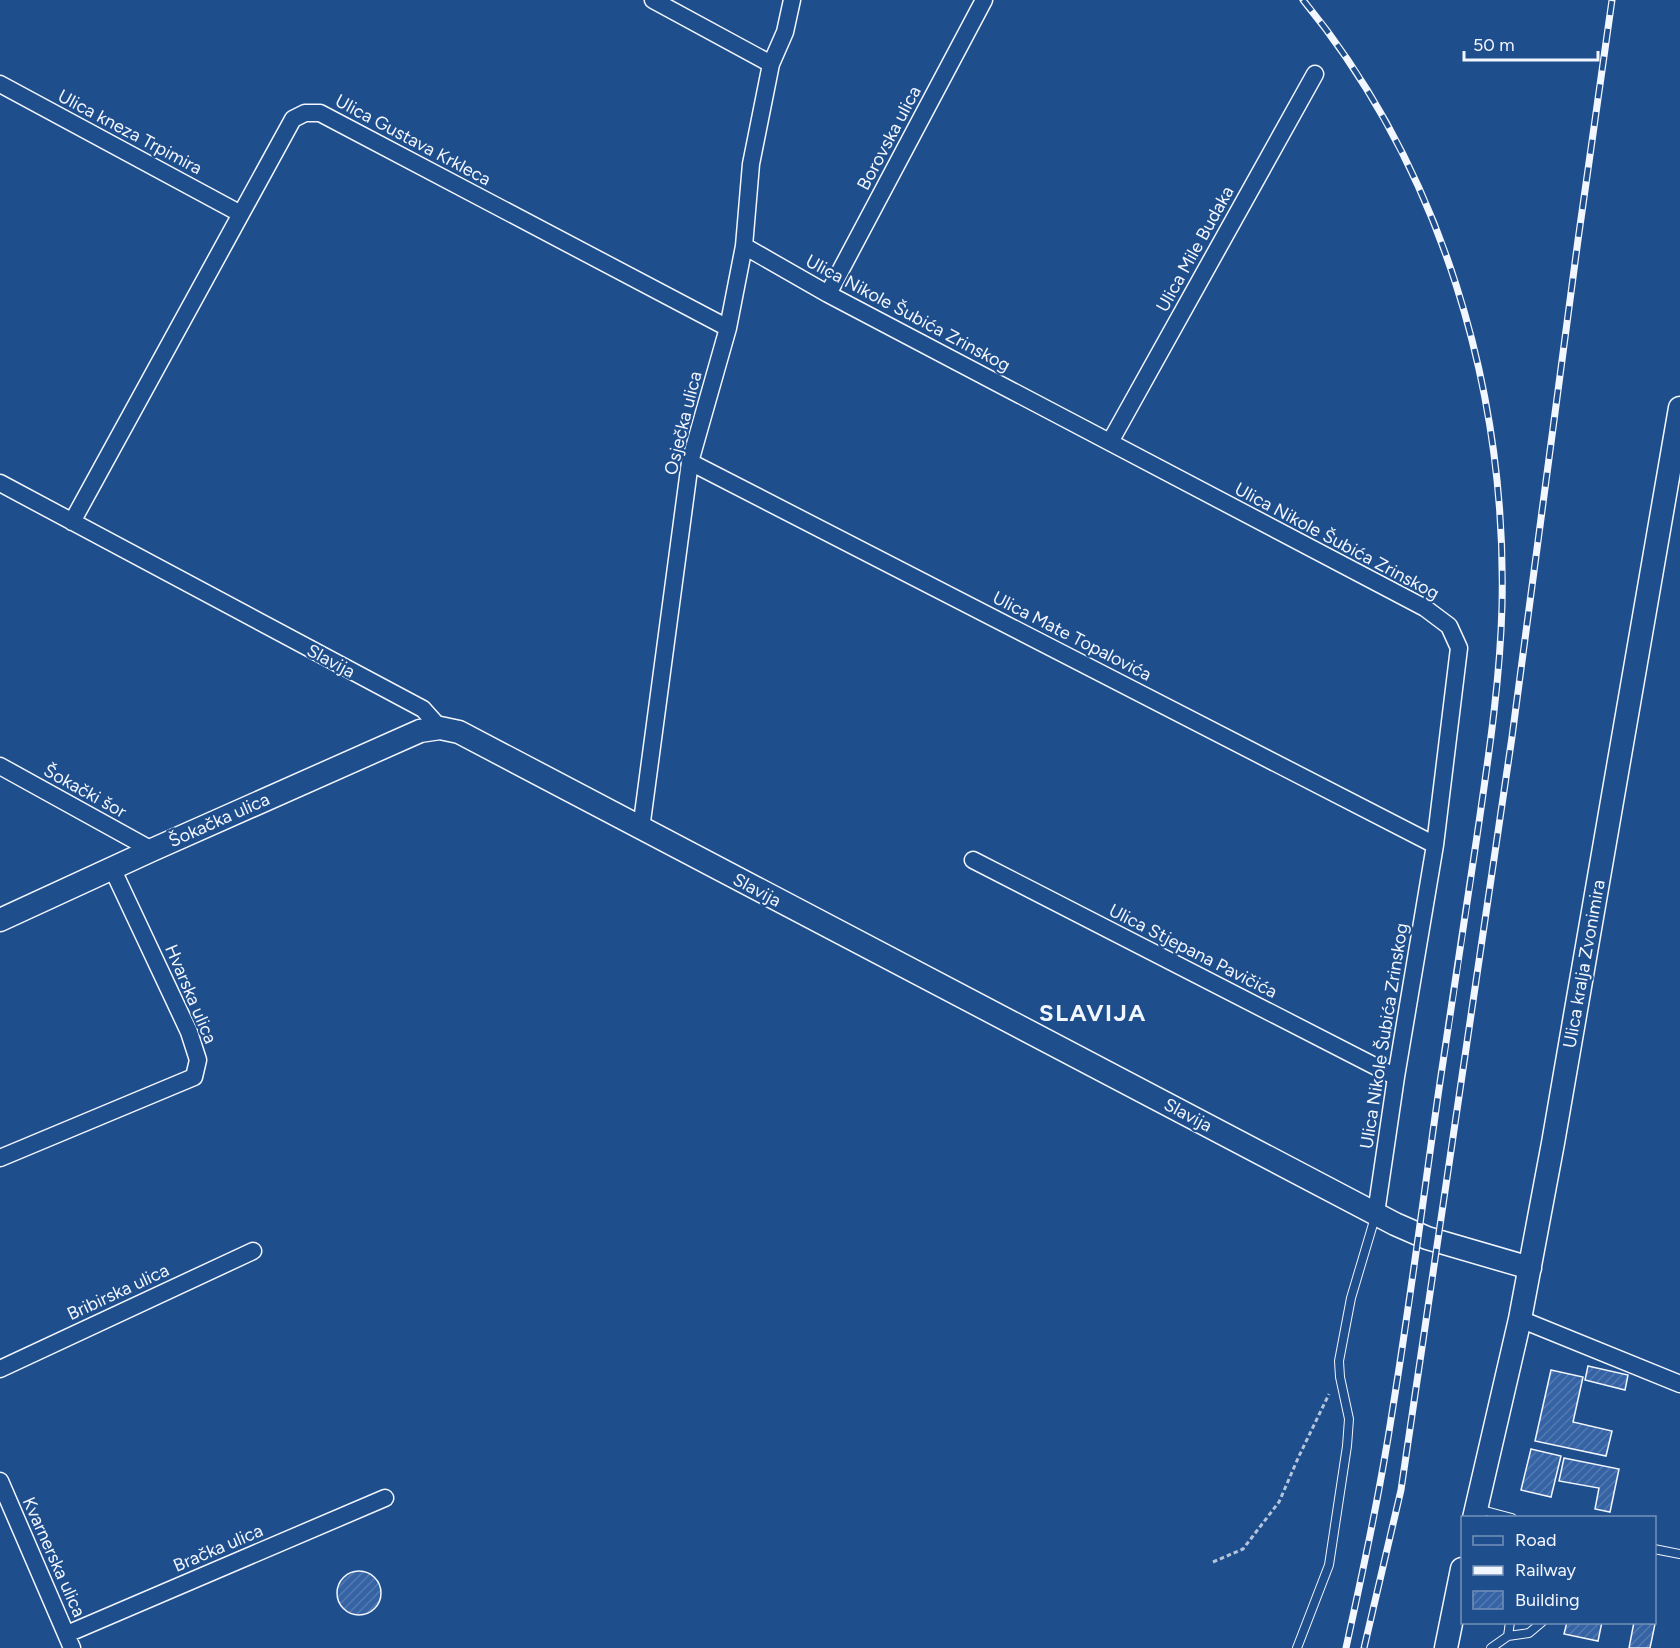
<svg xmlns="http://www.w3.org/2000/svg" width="1680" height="1648" font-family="Figtree,sans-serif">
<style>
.building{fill:url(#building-hatch);stroke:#f2f6ff;stroke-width:1.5}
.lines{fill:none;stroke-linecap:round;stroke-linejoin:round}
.lane-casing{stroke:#f2f6ff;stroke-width:10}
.street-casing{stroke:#f2f6ff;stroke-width:19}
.secondary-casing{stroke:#f2f6ff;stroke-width:25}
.path{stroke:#b3c4dc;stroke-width:3;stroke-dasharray:4.5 3;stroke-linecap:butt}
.lane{stroke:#1f4e8c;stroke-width:8}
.street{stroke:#1f4e8c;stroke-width:16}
.secondary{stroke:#1f4e8c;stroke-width:22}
.rail-casing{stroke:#f2f6ff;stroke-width:7}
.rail{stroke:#1f4e8c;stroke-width:4.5;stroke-dasharray:14;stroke-linecap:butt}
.labels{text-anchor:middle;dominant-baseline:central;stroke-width:4.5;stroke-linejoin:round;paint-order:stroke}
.street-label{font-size:18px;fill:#f2f6ff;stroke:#1f4e8c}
.district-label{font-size:24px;font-weight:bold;letter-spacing:1.5px;fill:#f2f6ff;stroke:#1f4e8c}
</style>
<defs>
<pattern id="building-hatch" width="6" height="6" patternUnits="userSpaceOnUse" patternTransform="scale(1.5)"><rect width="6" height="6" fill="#3563a3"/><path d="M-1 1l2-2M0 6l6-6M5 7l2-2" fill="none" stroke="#537ab1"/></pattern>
</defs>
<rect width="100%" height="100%" fill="#1f4e8c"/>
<!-- building -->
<path class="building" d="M1588,1366L1628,1375L1625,1390L1585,1380Z
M1551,1370L1583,1377L1573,1422L1612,1431L1606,1456L1535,1441Z
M1531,1449L1561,1456L1551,1497L1521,1490Z
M1564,1458L1619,1469L1610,1512L1595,1509L1599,1488L1559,1481Z
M337 1593a22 22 0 1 1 44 0a22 22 0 1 1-44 0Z
M1567,1622H1602L1598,1641L1564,1634Z
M1634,1622L1655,1624L1650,1648H1629Z"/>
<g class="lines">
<defs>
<path id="lane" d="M1478,1509L1512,1518
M1654,1549L1680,1554
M1508,1636L1510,1622
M1297,1648L1329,1565L1347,1446L1349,1419L1340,1377L1339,1361L1351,1298L1376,1214
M1491,1648L1508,1636L1529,1633L1542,1622"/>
<path id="street" d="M653,0L771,64
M0,84L241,214
M744,246L828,294L1425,608L1449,626L1459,648L1435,845L1396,1077L1376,1213
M828,294L984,0
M1110,442L1315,74
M690,462L1435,845
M0,483L423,709L440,728
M72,522L293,119L305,113H320L728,328
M0,766L152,850
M641,829L690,462L728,328L744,246L751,164L771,64L785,32L792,0
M973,860L1396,1077
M0,1158L194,1077L198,1060L189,1032L112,868
M1520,1319L1680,1384
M0,1369L253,1251
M0,1481L72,1648
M67,1634L385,1498"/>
<path id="secondary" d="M0,920L152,850L420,731L440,728L459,732L1395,1224L1427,1238L1530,1268
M1474,1518L1520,1319L1553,1143L1680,408
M1446,1648L1462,1569"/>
</defs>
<!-- lane casing -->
<use href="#lane" class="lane-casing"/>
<!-- street casing -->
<use href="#street" class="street-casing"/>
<!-- secondary casing -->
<use href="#secondary" class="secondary-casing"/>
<!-- path -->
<path class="path" d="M1213,1562L1243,1549L1279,1502L1299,1456L1329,1394"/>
<!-- lane -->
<use href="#lane" class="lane"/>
<!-- street -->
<use href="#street" class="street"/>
<!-- secondary -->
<use href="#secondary" class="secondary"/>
<defs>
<path id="rail" d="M1303,0C1441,168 1507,390 1502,606C1500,683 1488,760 1477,836C1465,918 1453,1000 1440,1082C1424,1192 1410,1303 1392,1413C1380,1492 1363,1570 1346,1648
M1364,1648L1401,1490L1512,737L1578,240L1612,0"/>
</defs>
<!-- rail casing -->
<use href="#rail" class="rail-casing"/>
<!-- rail -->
<use href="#rail" class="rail"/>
</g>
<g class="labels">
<!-- street labels -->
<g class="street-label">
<text transform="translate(130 132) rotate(28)">Ulica kneza Trpimira</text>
<text transform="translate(889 138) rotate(-62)">Borovska ulica</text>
<text transform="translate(413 140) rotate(28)">Ulica Gustava Krkleca</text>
<text transform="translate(1195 249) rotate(-61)">Ulica Mile Budaka</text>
<text transform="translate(908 313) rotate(28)">Ulica Nikole Šubića Zrinskog</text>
<text transform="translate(683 423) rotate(-76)">Osječka ulica</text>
<text transform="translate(1337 541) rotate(28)">Ulica Nikole Šubića Zrinskog</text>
<text transform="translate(1072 636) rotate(27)">Ulica Mate Topalovića</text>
<text transform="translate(331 661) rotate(28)">Slavija</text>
<text transform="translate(85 791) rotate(29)">Šokački šor</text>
<text transform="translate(219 820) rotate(-24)">Šokačka ulica</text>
<text transform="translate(757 890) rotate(28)">Slavija</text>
<text transform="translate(1193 951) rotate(27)">Ulica Stjepana Pavičića</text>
<text transform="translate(1584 964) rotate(-80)">Ulica kralja Zvonimira</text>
<text transform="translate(191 994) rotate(67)">Hvarska ulica</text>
<text transform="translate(1384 1036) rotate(-81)">Ulica Nikole Šubića Zrinskog</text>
<text transform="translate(1188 1115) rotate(28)">Slavija</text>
<text transform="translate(118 1292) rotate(-25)">Bribirska ulica</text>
<text transform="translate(218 1548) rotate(-23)">Bračka ulica</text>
<text transform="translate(54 1557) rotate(66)">Kvarnerska ulica</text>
</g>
<!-- district labels -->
<g class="district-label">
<text x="1093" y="1012">SLAVIJA</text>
</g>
</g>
<!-- legend -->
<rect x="1461" y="1516" width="195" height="108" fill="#1f4e8c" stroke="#7391ba" stroke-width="1.5"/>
<rect x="1473" y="1536" width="30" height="9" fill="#1f4e8c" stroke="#7391ba" stroke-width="1.5"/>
<text x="1515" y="1546" font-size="18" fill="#f2f6ff">Road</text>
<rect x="1473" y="1566" width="30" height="9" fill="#f2f6ff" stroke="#7391ba" stroke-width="1.5"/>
<text x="1515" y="1576" font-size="18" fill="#f2f6ff">Railway</text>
<rect x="1473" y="1591" width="30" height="18" fill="url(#building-hatch)" stroke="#7391ba" stroke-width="1.5"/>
<text x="1515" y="1606" font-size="18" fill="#f2f6ff">Building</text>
<!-- scale -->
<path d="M1464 51v9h134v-9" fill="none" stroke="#f2f6ff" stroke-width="3"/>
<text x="1473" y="51" font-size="18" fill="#f2f6ff" stroke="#1f4e8c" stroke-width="4.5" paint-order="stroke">50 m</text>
</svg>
